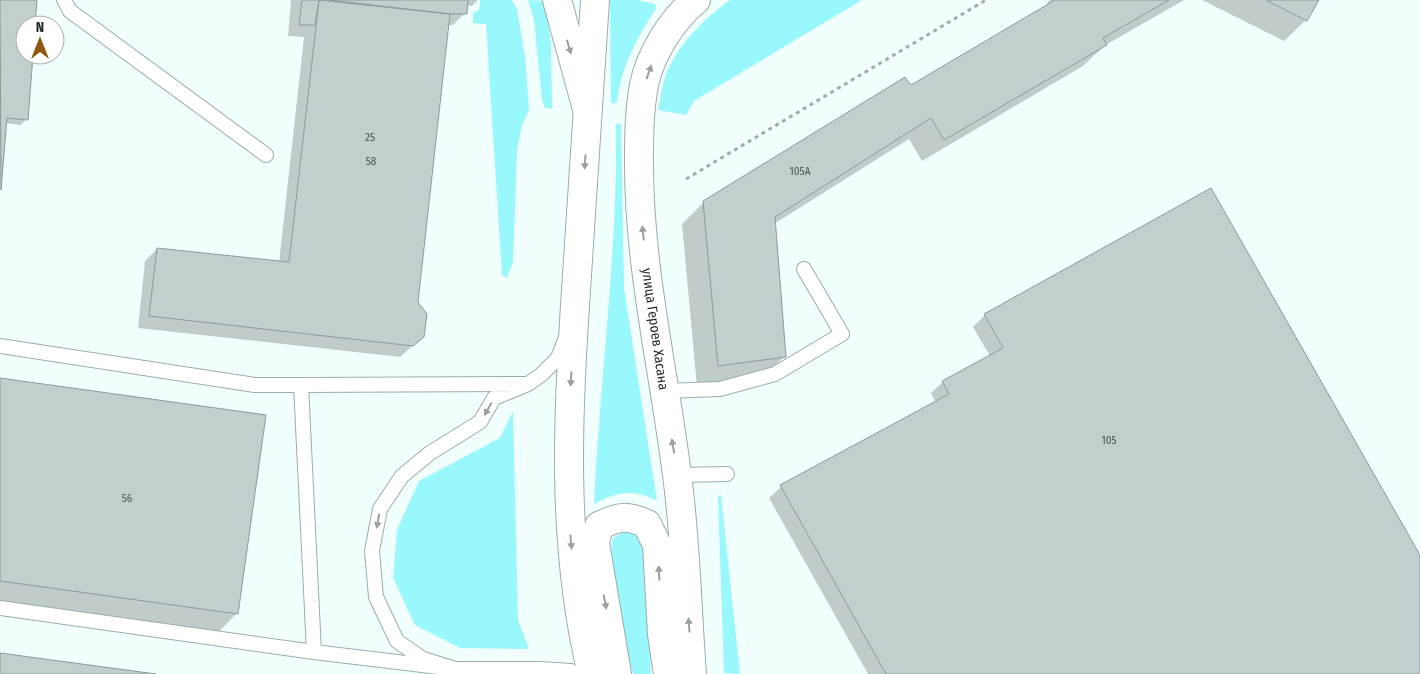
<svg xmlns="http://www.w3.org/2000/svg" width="1420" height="674" font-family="'Fira Sans Condensed',sans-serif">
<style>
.green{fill:#98f8fc}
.shadow{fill:#0003}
.building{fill:#c2cfcf;stroke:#8d999a}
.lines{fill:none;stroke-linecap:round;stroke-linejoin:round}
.lane-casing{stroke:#9eabab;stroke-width:16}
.secondary-casing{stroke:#9eabab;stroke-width:30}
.primary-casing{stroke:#9eabab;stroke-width:30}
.path{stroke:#a2adad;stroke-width:3;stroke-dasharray:4 4;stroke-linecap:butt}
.lane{stroke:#fff;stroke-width:14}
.secondary{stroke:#fff;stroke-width:28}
.primary{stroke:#fff;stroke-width:28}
.oneway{fill:#9da0a0}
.labels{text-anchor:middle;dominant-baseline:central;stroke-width:4.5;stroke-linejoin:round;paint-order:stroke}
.number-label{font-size:11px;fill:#4d5454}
.street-label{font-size:14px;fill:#262b2b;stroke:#fff}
</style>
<rect width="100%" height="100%" fill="#f1ffff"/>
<!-- green -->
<path class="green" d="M480,0H512L517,9L525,56L529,110L522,125L517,151L513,262L507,278L502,275L486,24L473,23V13L479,10Z
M528,0L545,1L551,43L552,109L545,108L542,100L534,20Z
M610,0H637L655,4L656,9C636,39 622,65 617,102L613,104L611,102Z
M730,0H862L694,101L686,115L658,110C661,98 662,83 667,72C680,42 704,19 730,0Z
M621,123L624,288L657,501C635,488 615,492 594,504C600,377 618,250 616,124Z
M513,411L518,620L529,649L460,648L415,625L393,578L397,530L419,481L500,438Z
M721,495L740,674L724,673L718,496Z
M626,531L639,536L645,553L651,674H633C622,633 605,580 613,538Z"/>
<!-- shadow -->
<path class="shadow" d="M0,0H36L34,25H25V55H31L26,119L21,125L5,123L0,189Z
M291,0H478L472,6L466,5L465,13L453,25H448L417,302L423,336L400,357L138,328L145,261L157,249L279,263L304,37L288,36Z
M1050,0H1184L1104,46L1083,66L922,161L909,139L774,224L785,356L763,378L697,387L682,224L704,202L911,86L1049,5L1047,3Z
M1202,0H1317L1306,20L1284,41Z
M985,315L1420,558V674H868L769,498L781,487L936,403L931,393L943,382L990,356L973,327Z
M0,380L237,613L209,642L0,613Z"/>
<!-- building -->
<path class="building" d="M0,0H37L35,25H25V55H33L28,120L7,118L1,190Z
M302,0H319L315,25H299Z
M319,0L450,14L418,302L427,314L424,337L413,346L149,316L157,248L289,262Z
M329,0H468L467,14H450Z
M1055,0H1169L1103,38L1107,45L944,140L931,118L775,217L786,357L718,366L703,201L905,77L911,85Z
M1266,0H1319L1307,21Z
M1211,188L1420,555V674H886L780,485L949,394L942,381L1003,348L984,314Z
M0,378L266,415L238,614L0,581Z
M0,653L156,674H0Z"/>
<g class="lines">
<defs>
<path id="lane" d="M64,0L70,11L266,155
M565,340L558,358L541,375L528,384L494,398L480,422L430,453L402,476L380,509L372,551L376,597L397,641L423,659L455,669H540L571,671L574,674
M0,346L255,385H301
M664,391L720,389L775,374L842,334L804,269
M677,475L727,474
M0,608L314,652
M455,669L314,652L301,385L528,384"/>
<path id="secondary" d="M557,0L587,109"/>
<path id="primary" d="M592,674C560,541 568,411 577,275C583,184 589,92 595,0
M617,674L595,543L599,526C619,516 627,515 647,524L657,545L662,634L668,674
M692,674C687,608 686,541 677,475C664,371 639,269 639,164C639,138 639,112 644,85C650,55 672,19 696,0"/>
</defs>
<!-- lane casing -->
<use href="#lane" class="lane-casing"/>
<!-- secondary casing -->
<use href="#secondary" class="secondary-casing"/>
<!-- primary casing -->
<use href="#primary" class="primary-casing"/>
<!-- path -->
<path class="path" d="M686,179L986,0"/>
<!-- lane -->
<use href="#lane" class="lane"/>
<!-- secondary -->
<use href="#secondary" class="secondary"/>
<!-- primary -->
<use href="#primary" class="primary"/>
</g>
<!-- one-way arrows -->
<defs><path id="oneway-solid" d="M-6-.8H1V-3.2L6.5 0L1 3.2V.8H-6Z" transform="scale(1.25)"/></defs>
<g class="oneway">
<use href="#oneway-solid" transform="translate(569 47) rotate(74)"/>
<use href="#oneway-solid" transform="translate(649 72) rotate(-70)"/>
<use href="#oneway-solid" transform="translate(585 162) rotate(94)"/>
<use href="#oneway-solid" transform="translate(643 233) rotate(-96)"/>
<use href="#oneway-solid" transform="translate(571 379) rotate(93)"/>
<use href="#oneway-solid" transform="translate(488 409) rotate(119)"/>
<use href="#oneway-solid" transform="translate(673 446) rotate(-99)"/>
<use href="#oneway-solid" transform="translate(378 521) rotate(100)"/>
<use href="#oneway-solid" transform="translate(571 542) rotate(85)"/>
<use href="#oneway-solid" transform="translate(659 573) rotate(-93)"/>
<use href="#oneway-solid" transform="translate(605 602) rotate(79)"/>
<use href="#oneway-solid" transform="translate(689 625) rotate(-94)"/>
</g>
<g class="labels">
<!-- number labels -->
<g class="number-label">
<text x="370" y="137">25</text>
<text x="371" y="161">58</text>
<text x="800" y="171">105А</text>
<text x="1109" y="440">105</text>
<text x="127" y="498">56</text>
</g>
<!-- street labels -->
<g class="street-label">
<text transform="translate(655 329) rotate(82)">улица Героев Хасана</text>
</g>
</g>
<!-- north arrow -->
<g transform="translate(40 40)"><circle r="24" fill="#ffffff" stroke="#a8aaaa"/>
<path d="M0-4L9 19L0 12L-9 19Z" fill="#8e570d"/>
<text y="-8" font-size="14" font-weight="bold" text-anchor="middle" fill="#262b2b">N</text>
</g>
</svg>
